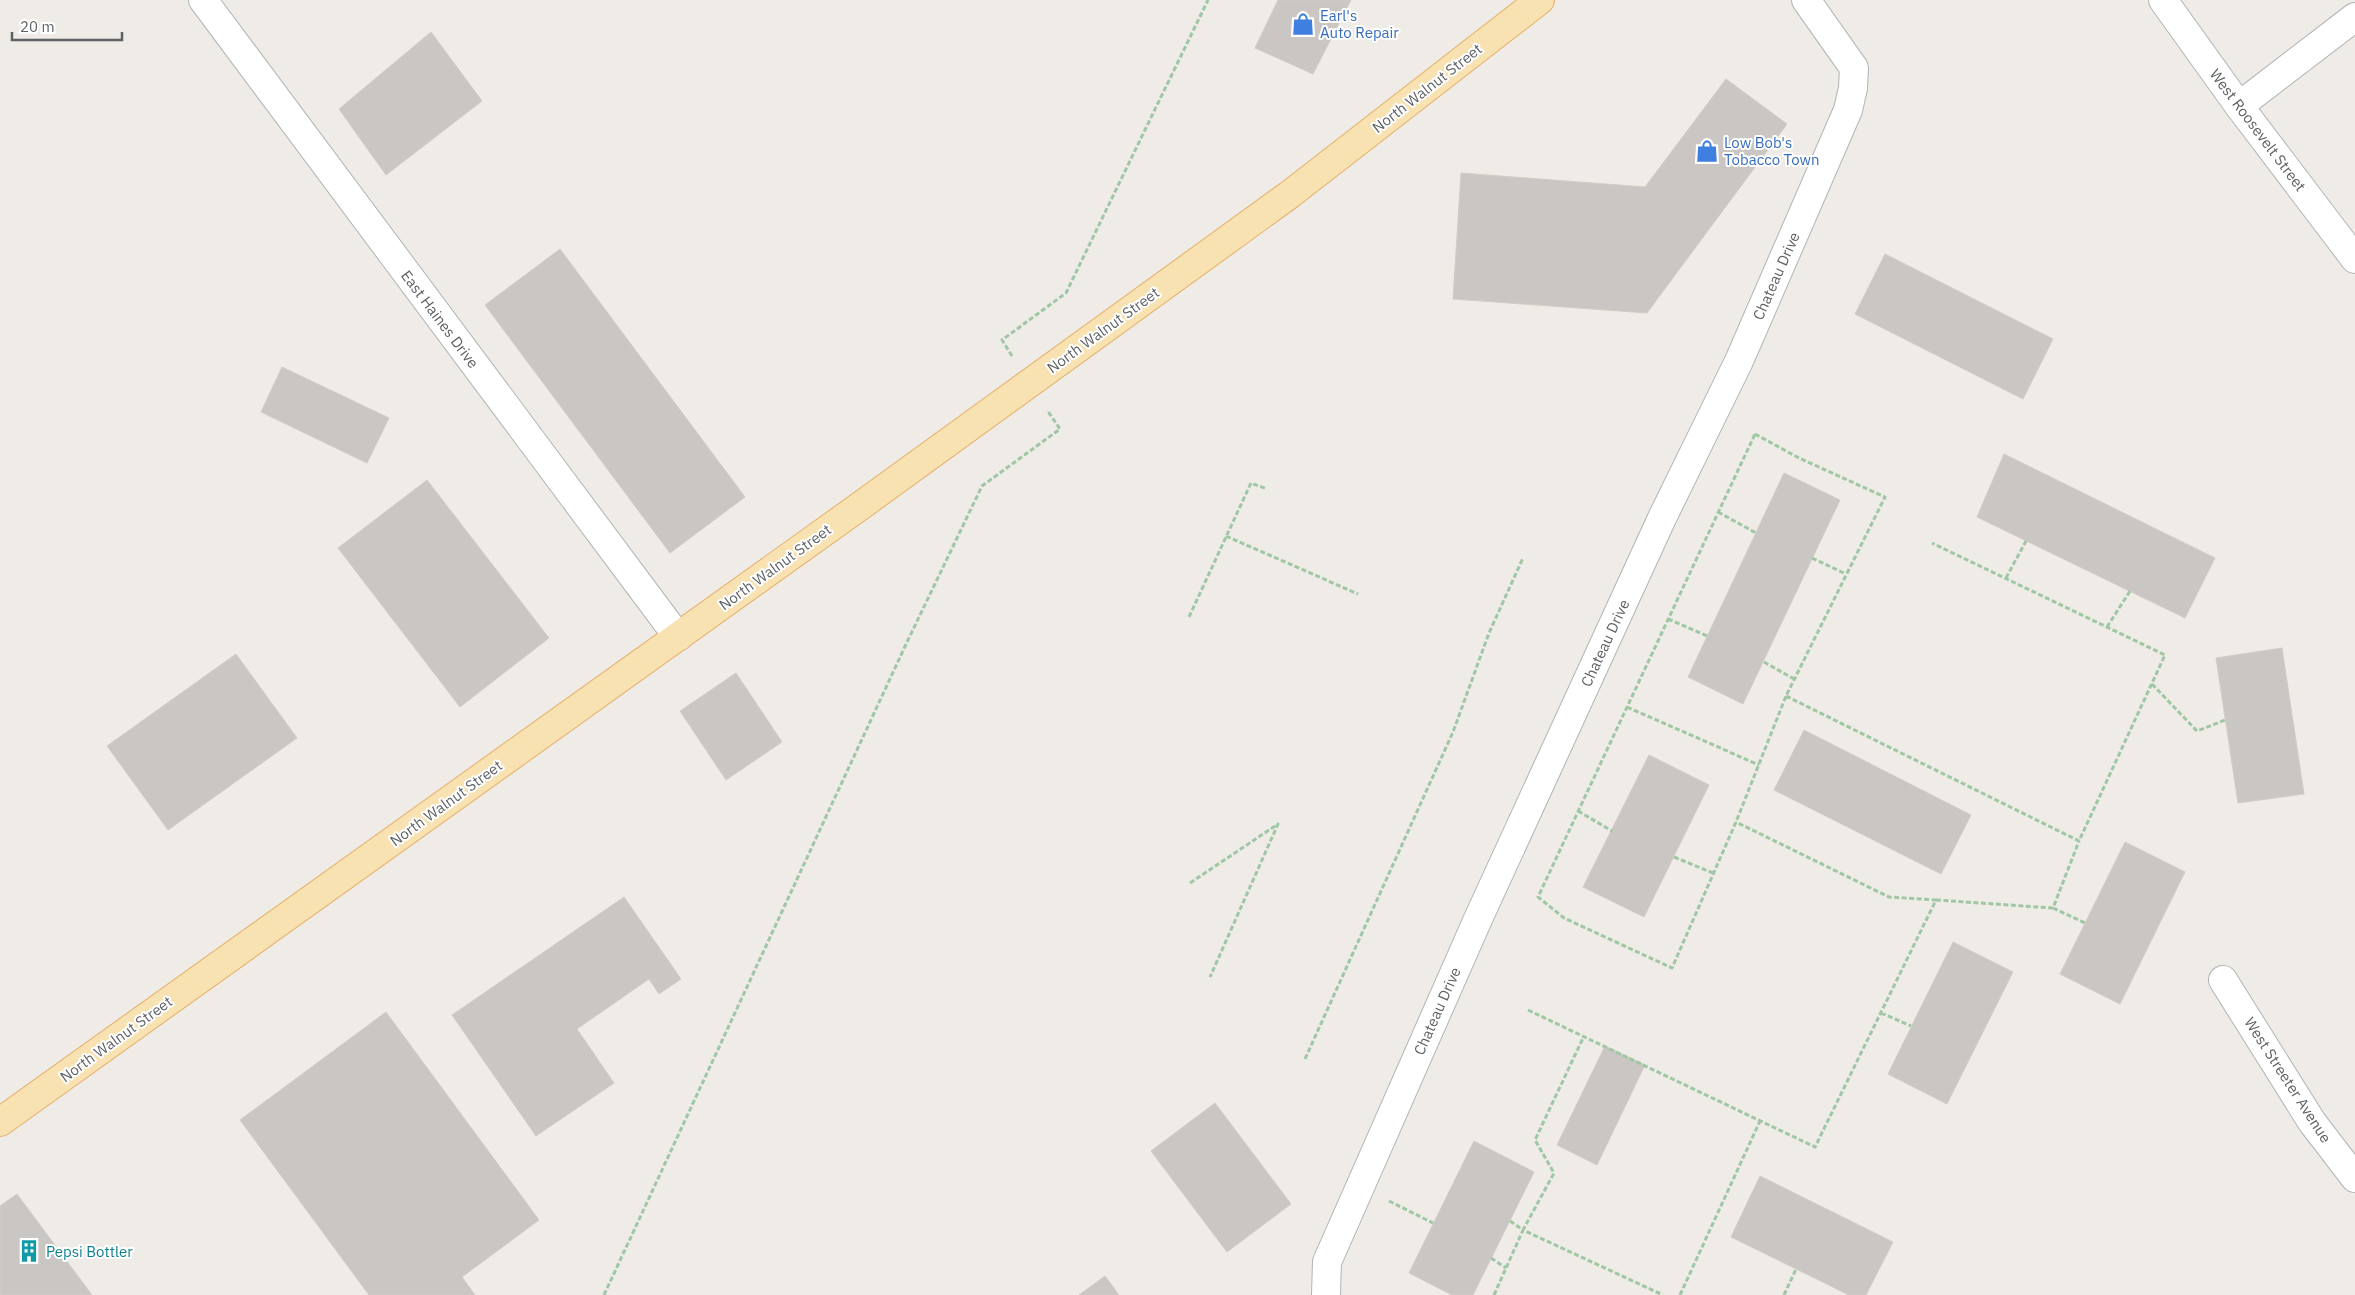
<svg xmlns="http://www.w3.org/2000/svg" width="2355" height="1295" font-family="'IBM Plex Sans',sans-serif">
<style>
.building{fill:#cac6c3;stroke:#d3ccc5}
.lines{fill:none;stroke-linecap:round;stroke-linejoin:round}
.minor-casing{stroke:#b1b4b7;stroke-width:30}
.major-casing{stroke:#e6af68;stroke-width:30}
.path{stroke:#a0c7a5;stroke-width:3;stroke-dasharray:5 2.5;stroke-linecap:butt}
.minor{stroke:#fff;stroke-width:28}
.major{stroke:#f8e2b2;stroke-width:28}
.labels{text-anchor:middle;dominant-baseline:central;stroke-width:4;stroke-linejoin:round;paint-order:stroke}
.shop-label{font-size:15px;fill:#366cbe;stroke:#fff;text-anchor:start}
.street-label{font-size:15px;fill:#5e6265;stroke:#fff}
.culture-label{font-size:15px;fill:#0d838f;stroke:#fff;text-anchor:start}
</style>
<rect width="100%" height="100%" fill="#efebe6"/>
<!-- building -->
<path class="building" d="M1278,0H1351L1313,74L1255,48Z
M431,32L482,101L386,175L339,109Z
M1726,79L1787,124L1647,313L1453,299L1461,173L1645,187Z
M560,249L745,497L670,553L485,305Z
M1885,254L2053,339L2023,399L1855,314Z
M282,367L389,418L367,463L261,412Z
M2004,454L2215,558L2185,618L1977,517Z
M1784,473L1840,500L1743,704L1688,677Z
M427,480L549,638L460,707L338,548Z
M2282,648L2304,794L2238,803L2216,658Z
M236,654L297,738L168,830L107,746Z
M736,673L782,742L726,780L680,711Z
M1804,730L1971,815L1941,874L1774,790Z
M1649,755L1709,785L1644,917L1583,887Z
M2125,842L2185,872L2120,1004L2060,974Z
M624,897L681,979L659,994L649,979L577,1029L614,1083L536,1136L452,1015Z
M1953,942L2013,972L1947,1104L1888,1074Z
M386,1012L539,1220L462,1277L475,1295H369L240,1120Z
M1605,1046L1645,1065L1597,1165L1557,1145Z
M1215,1103L1291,1204L1227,1252L1151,1151Z
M1474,1141L1534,1172L1473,1295H1452L1409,1273Z
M1760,1176L1893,1242L1866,1295H1849L1731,1237Z
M17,1194L92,1295H0V1206Z
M1105,1276L1119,1295H1079Z"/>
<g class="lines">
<defs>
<path id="minor" d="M203,0L678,637
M2163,0L2239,106L2355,259
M2239,106L2355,17
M2223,980L2312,1122L2355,1178
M1326,1295L1327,1262L1478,919L1662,518L1739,361L1848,110L1853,88L1854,68L1806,0"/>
<path id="major" d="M0,1122L863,504L1289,195L1540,0"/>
</defs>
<!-- minor casing -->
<use href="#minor" class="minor-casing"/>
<!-- major casing -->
<use href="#major" class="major-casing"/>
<!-- path -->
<path class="path" d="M1012,356L1002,340L1066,293L1208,0
M1755,434L1799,458L1885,497L1786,696L1736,822L1672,968L1564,918L1538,897Z
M1718,512L1756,533
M1226,536L1358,594
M1812,558L1846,574
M2006,578L2026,541
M1189,617L1251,483L1267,489
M1668,619L1707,636
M2107,627L2130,591
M1764,662L1794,679
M2152,684L2197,731L2225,720
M1786,696L2079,841L2165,655L1932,543
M1627,707L1759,765
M1578,811L1612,831
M1674,857L1713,873
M1190,883L1278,824L1210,977
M1936,900L2053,908L2079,841
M2053,908L2085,923
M1528,1010L1815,1147L1936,900L1889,897L1736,822
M1881,1013L1911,1026
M1305,1059L1453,732L1489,633L1523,558
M1389,1201L1433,1223
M1510,1221L1523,1230L1554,1173L1535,1140L1584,1036
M1491,1258L1506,1268
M604,1295L908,640L982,486L1060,429L1047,410
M1494,1295L1523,1230L1663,1295
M1680,1295L1760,1121
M1784,1295L1796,1269"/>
<!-- minor -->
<use href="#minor" class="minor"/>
<!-- major -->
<use href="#major" class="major"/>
</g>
<!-- icons -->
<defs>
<symbol id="shop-bare" viewBox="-9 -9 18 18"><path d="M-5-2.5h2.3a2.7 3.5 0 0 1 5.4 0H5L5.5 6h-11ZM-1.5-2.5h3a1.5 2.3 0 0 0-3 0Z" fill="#3f7fe0" stroke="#fff" stroke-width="2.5" paint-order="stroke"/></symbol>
<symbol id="building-bare" viewBox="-9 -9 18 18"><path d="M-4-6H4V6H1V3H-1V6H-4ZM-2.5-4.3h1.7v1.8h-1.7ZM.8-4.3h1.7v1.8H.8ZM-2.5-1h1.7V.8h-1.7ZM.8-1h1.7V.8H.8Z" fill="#0f9aa8" stroke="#fff" stroke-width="2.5" paint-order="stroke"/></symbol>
</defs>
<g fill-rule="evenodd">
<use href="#shop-bare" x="1287" y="8" width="32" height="32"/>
<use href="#shop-bare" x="1691" y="135" width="32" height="32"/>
<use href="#building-bare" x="13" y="1235" width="32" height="32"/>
</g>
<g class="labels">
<!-- shop labels -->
<g class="shop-label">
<text x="1320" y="15">Earl's<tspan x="1320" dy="17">Auto Repair</tspan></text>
<text x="1724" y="142">Low Bob's<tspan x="1724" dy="17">Tobacco Town</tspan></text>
</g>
<!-- street labels -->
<g class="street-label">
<text transform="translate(1427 88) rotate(-38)">North Walnut Street</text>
<text transform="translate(2258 130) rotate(53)">West Roosevelt Street</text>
<text transform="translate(1776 276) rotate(-66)">Chateau Drive</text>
<text transform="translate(440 319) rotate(53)">East Haines Drive</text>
<text transform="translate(1103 330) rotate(-36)">North Walnut Street</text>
<text transform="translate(775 567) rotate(-36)">North Walnut Street</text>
<text transform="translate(1605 643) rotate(-65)">Chateau Drive</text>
<text transform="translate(446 803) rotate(-36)">North Walnut Street</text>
<text transform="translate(1437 1011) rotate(-66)">Chateau Drive</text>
<text transform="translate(116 1039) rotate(-36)">North Walnut Street</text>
<text transform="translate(2288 1080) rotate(57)">West Streeter Avenue</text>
</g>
<!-- culture labels -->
<g class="culture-label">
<text x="46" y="1251">Pepsi Bottler</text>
</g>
</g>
<!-- scale -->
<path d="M12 32v8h110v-8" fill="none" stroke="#5e6265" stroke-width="2.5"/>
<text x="20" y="32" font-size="15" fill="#5e6265" stroke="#ffffff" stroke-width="4" paint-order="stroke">20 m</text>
</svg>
